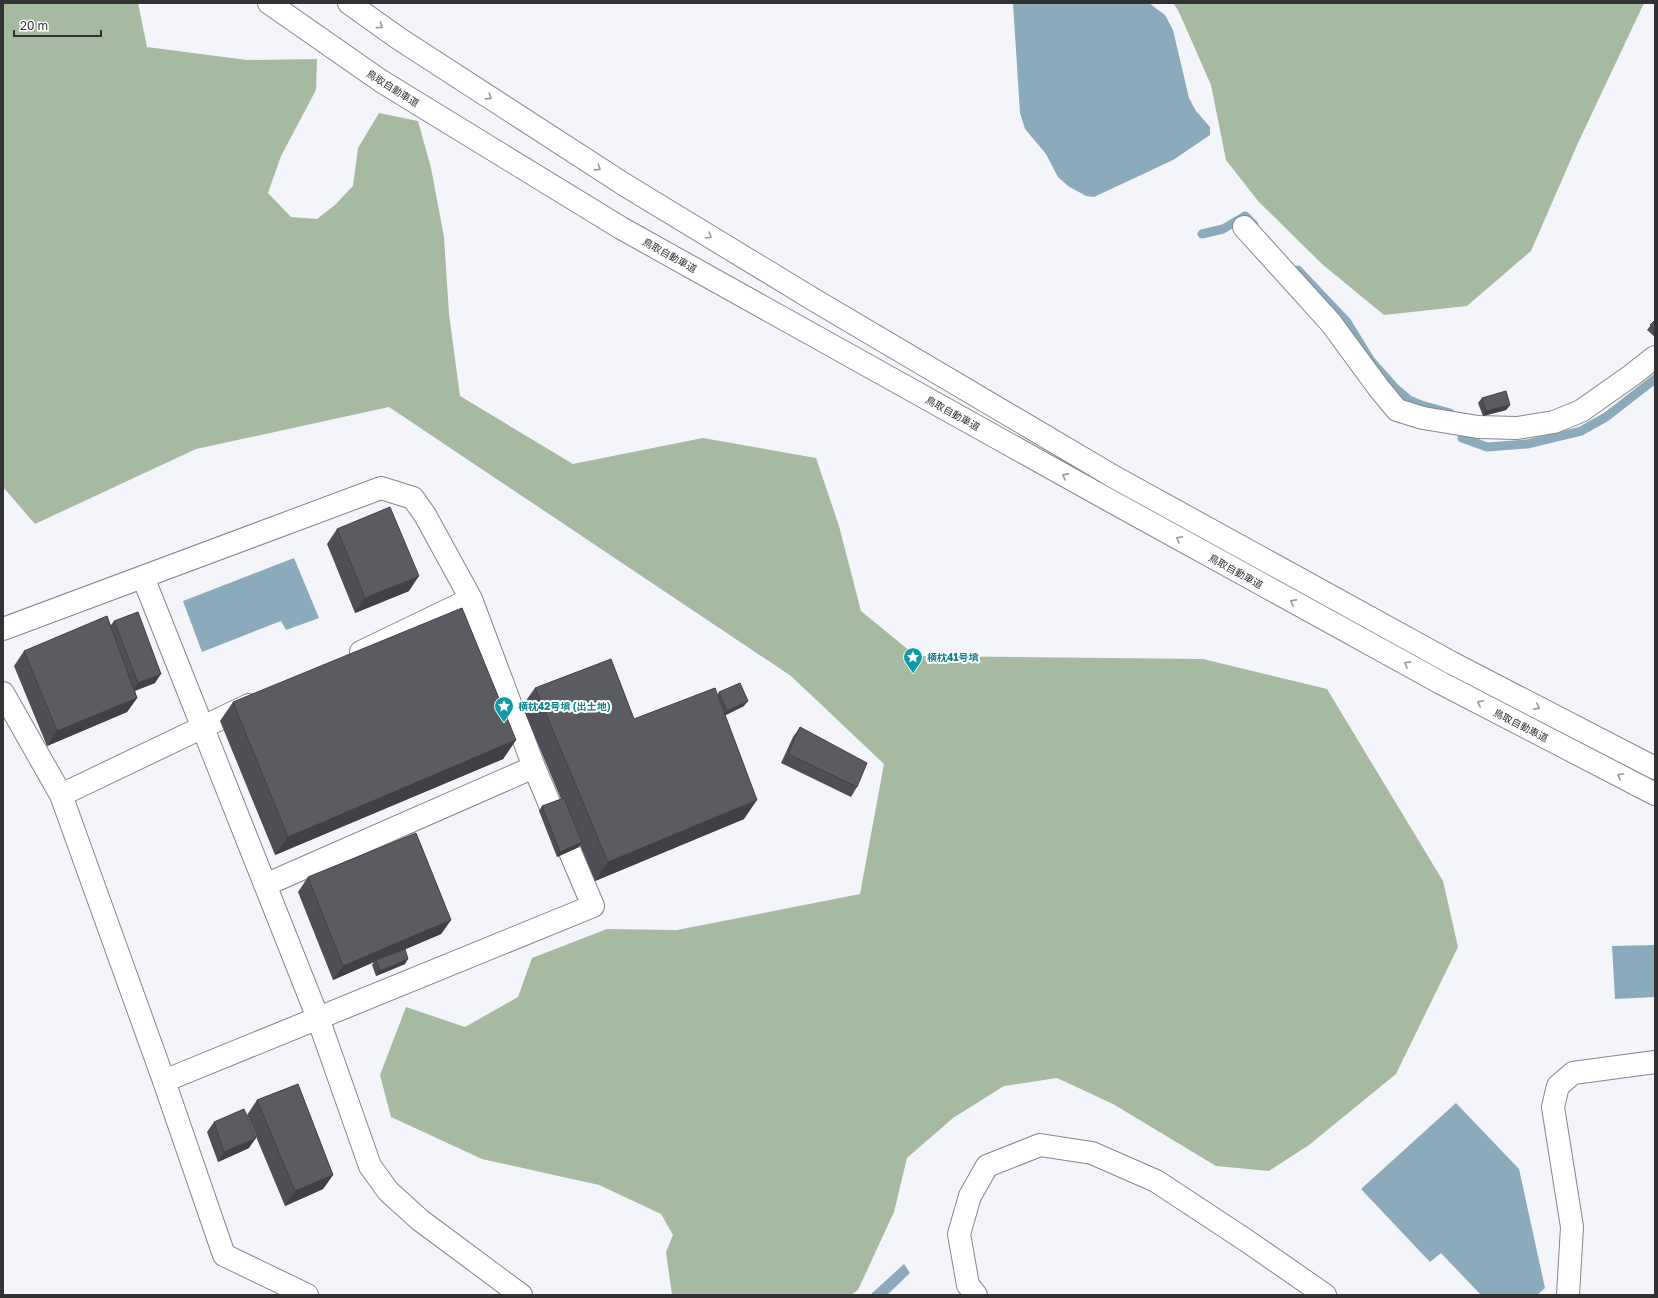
<svg xmlns="http://www.w3.org/2000/svg" width="1658" height="1298" font-family="'Golos Text','Noto Sans JP',sans-serif">
<style>
.forest{fill:#a5baa0}
.water{fill:#8baabc}
.lines{fill:none;stroke-linecap:round;stroke-linejoin:round}
.stream{stroke:#8baabc;stroke-width:9}
.minor-casing{stroke:#85868c;stroke-width:24}
.highway-casing{stroke:#85868c;stroke-width:24}
.minor{stroke:#fff;stroke-width:22}
.highway{stroke:#fff;stroke-width:22}
.wall{fill:#4e4f54}
.shaded-wall{fill:#404045}
.building{fill:#5b5c62;stroke:#404045}
.oneway{stroke:#98989a}
.labels{text-anchor:middle;dominant-baseline:central;stroke-width:4;stroke-linejoin:round;paint-order:stroke}
.street-label{font-size:10px;fill:#323235;stroke:#fff}
.culture-label{font-size:10px;font-weight:bold;fill:#0d838f;stroke:#fff;text-anchor:start}
</style>
<rect width="100%" height="100%" fill="#f3f5fb"/>
<!-- forest -->
<path class="forest" d="M3,3H138L147,47L247,60L317,59L316,90L281,156L268,193L291,217L317,219L335,205L353,186L358,148L379,113L418,121L431,168L444,237L449,314L460,396L573,464L703,438L816,458L839,526L861,611L916,656L1203,659L1327,689L1443,881L1458,947L1396,1074L1309,1145L1269,1171L1216,1166L1113,1104L1057,1078L1004,1086L953,1118L907,1158L894,1212L858,1290L851,1295H672L666,1252L673,1235L661,1214L599,1185L482,1159L391,1117L380,1075L406,1007L465,1027L518,997L532,958L607,929L677,930L860,894L884,764L791,676L389,407L196,449L35,524L3,487Z
M1173,3H1644L1578,143L1531,251L1467,306L1384,315L1322,264L1258,201L1226,160L1211,85L1178,10Z"/>
<!-- water -->
<path class="water" d="M1013,3H1149L1165,15L1173,30L1189,98L1196,111L1210,127V135L1173,160L1094,197L1086,196L1068,186L1058,177L1046,154L1025,129L1020,113Z
M294,558L319,618L286,630L281,621L202,652L183,601Z
M1655,945V997L1615,999L1612,946Z
M1456,1103L1519,1169L1545,1288L1537,1295H1481L1441,1253L1430,1262L1361,1189Z
M904,1264L910,1273L887,1295H870Z"/>
<g class="lines">
<!-- stream -->
<path class="stream" d="M1202,234L1223,229L1245,216L1254,225
M1298,270L1347,322L1371,361L1395,388L1409,400L1421,405L1450,413
M1462,438L1487,447L1527,444L1581,431L1606,417L1655,379"/>
<defs>
<path id="minor" d="M1244,227L1331,323L1378,387L1397,410L1423,418L1478,427L1517,428L1554,422L1581,411L1632,375L1655,357
M143,577L318,1018L370,1166L388,1191L420,1220L521,1295
M3,629L381,488L413,498L425,515L471,599L534,767L593,906L164,1081
M361,652L471,599
M3,693L61,795L164,1081L224,1255L307,1295
M61,795L249,705
M265,885L534,767
M976,1295L968,1285L959,1234L970,1196L987,1166L1040,1145L1092,1153L1156,1181L1247,1241L1325,1295
M1568,1295L1572,1227L1553,1107L1558,1086L1573,1073L1655,1062"/>
<path id="highway" d="M269,3L381,81L621,228L1107,499L1441,683L1655,794
M349,3L398,38L625,185L816,301L1116,478L1452,663L1655,768"/>
</defs>
<!-- minor casing -->
<use href="#minor" class="minor-casing"/>
<!-- highway casing -->
<use href="#highway" class="highway-casing"/>
<!-- minor -->
<use href="#minor" class="minor"/>
<!-- highway -->
<use href="#highway" class="highway"/>
</g>
<!-- wall -->
<path class="wall" d="M1655,320V337L1647,330Z
M1482,398L1510,405L1506,410L1483,416L1478,403Z
M337,529L409,591L355,613L327,544Z
M114,621L155,683L135,691L137,698L127,712L47,746L14,666L24,651L111,625Z
M535,688L634,719L718,694L719,692L744,706L725,715L744,819L595,881L580,845L579,847L557,857L539,811L542,806L561,799L522,706Z
M233,702L516,740L503,759L275,855L220,721Z
M800,727L857,787L851,797L781,763L793,737Z
M308,877L451,920L441,934L405,949V964L376,976L372,965L374,962L333,980L298,892Z
M257,1100L333,1175L323,1189L285,1206L247,1115Z
M214,1122L249,1148L218,1162L207,1132Z"/>
<!-- shaded-wall -->
<path class="shaded-wall" d="M1510,405L1506,410L1483,416L1486,411Z
M419,576L409,591L355,613L365,598Z
M161,674L155,683L131,692L138,683Z
M137,698L127,712L47,746L57,731Z
M748,701L744,706L724,716L727,711Z
M516,740L503,759L275,855L288,837Z
M757,800L744,819L595,881L608,862Z
M582,842L579,847L557,857L560,852Z
M451,920L441,934L376,962V960L374,962L333,980L343,966Z
M408,959L405,964L376,976L380,971Z
M256,1138L249,1148L218,1162L224,1152Z
M333,1175L323,1189L285,1206L295,1191Z"/>
<!-- building -->
<path class="building" d="M1655,320V329L1650,325Z
M1506,391L1510,405L1486,411L1482,398Z
M390,507L419,576L365,598L337,529Z
M462,608L516,740L288,837L233,702Z
M138,612L161,674L138,683L114,621Z
M107,616L137,698L57,731L24,651Z
M611,659L634,719L715,688L757,800L608,862L535,688Z
M740,683L748,701L727,711L719,692Z
M800,727L867,763L857,787L788,754Z
M564,798L582,842L560,852L542,806Z
M416,833L451,920L343,966L308,877Z
M405,949L408,959L380,971L376,960Z
M298,1084L333,1175L295,1191L257,1100Z
M244,1109L256,1138L224,1152L214,1122Z"/>
<!-- one-way arrows -->
<defs><path id="oneway-chevron" d="M-2-3.5L2.5 0L-2 3.5" fill="none" stroke-width="1.6" stroke-linecap="round" stroke-linejoin="round"/></defs>
<g class="oneway">
<use href="#oneway-chevron" transform="translate(380 26) rotate(36)"/>
<use href="#oneway-chevron" transform="translate(489 97) rotate(33)"/>
<use href="#oneway-chevron" transform="translate(598 168) rotate(33)"/>
<use href="#oneway-chevron" transform="translate(709 236) rotate(31)"/>
<use href="#oneway-chevron" transform="translate(1065 476) rotate(-151)"/>
<use href="#oneway-chevron" transform="translate(1179 539) rotate(-151)"/>
<use href="#oneway-chevron" transform="translate(1293 602) rotate(-151)"/>
<use href="#oneway-chevron" transform="translate(1407 664) rotate(-151)"/>
<use href="#oneway-chevron" transform="translate(1480 703) rotate(-153)"/>
<use href="#oneway-chevron" transform="translate(1537 707) rotate(27)"/>
<use href="#oneway-chevron" transform="translate(1620 776) rotate(-153)"/>
</g>
<!-- icons -->
<defs>
<symbol id="sight-pin" viewBox="-11 -11 22 30"><path d="M0 17L-7.5 6A9.5 9.5 0 1 1 7.5 6Z" fill="#0f9aa8" stroke="#fff"/><path d="M0-6L1.8-2.2L6-1.7L2.9 1.2L3.7 5.4L0 3.3L-3.7 5.4L-2.9 1.2L-6-1.7L-1.8-2.2Z" fill="#fff"/></symbol>
</defs>
<g fill-rule="evenodd">
<use href="#sight-pin" x="902" y="646" width="22" height="30"/>
<use href="#sight-pin" x="493" y="695" width="22" height="30"/>
</g>
<g class="labels">
<!-- street labels -->
<g class="street-label">
<text transform="translate(393 88) rotate(32)">鳥取自動車道</text>
<text transform="translate(670 255) rotate(29)">鳥取自動車道</text>
<text transform="translate(953 413) rotate(29)">鳥取自動車道</text>
<text transform="translate(1236 571) rotate(29)">鳥取自動車道</text>
<text transform="translate(1521 725) rotate(27)">鳥取自動車道</text>
</g>
<!-- culture labels -->
<g class="culture-label">
<text x="927" y="657">横枕41号墳</text>
<text x="518" y="706">横枕42号墳 (出土地)</text>
</g>
</g>
<!-- border -->
<rect width="1658" height="1298" fill="none" stroke="#323235" stroke-width="8"/>
<!-- scale -->
<path d="M14 30v6h87v-6" fill="none" stroke="#323235" stroke-width="2"/>
<text x="20" y="30" font-size="12" fill="#323235" stroke="#ffffff" stroke-width="3" paint-order="stroke">20 m</text>
</svg>
